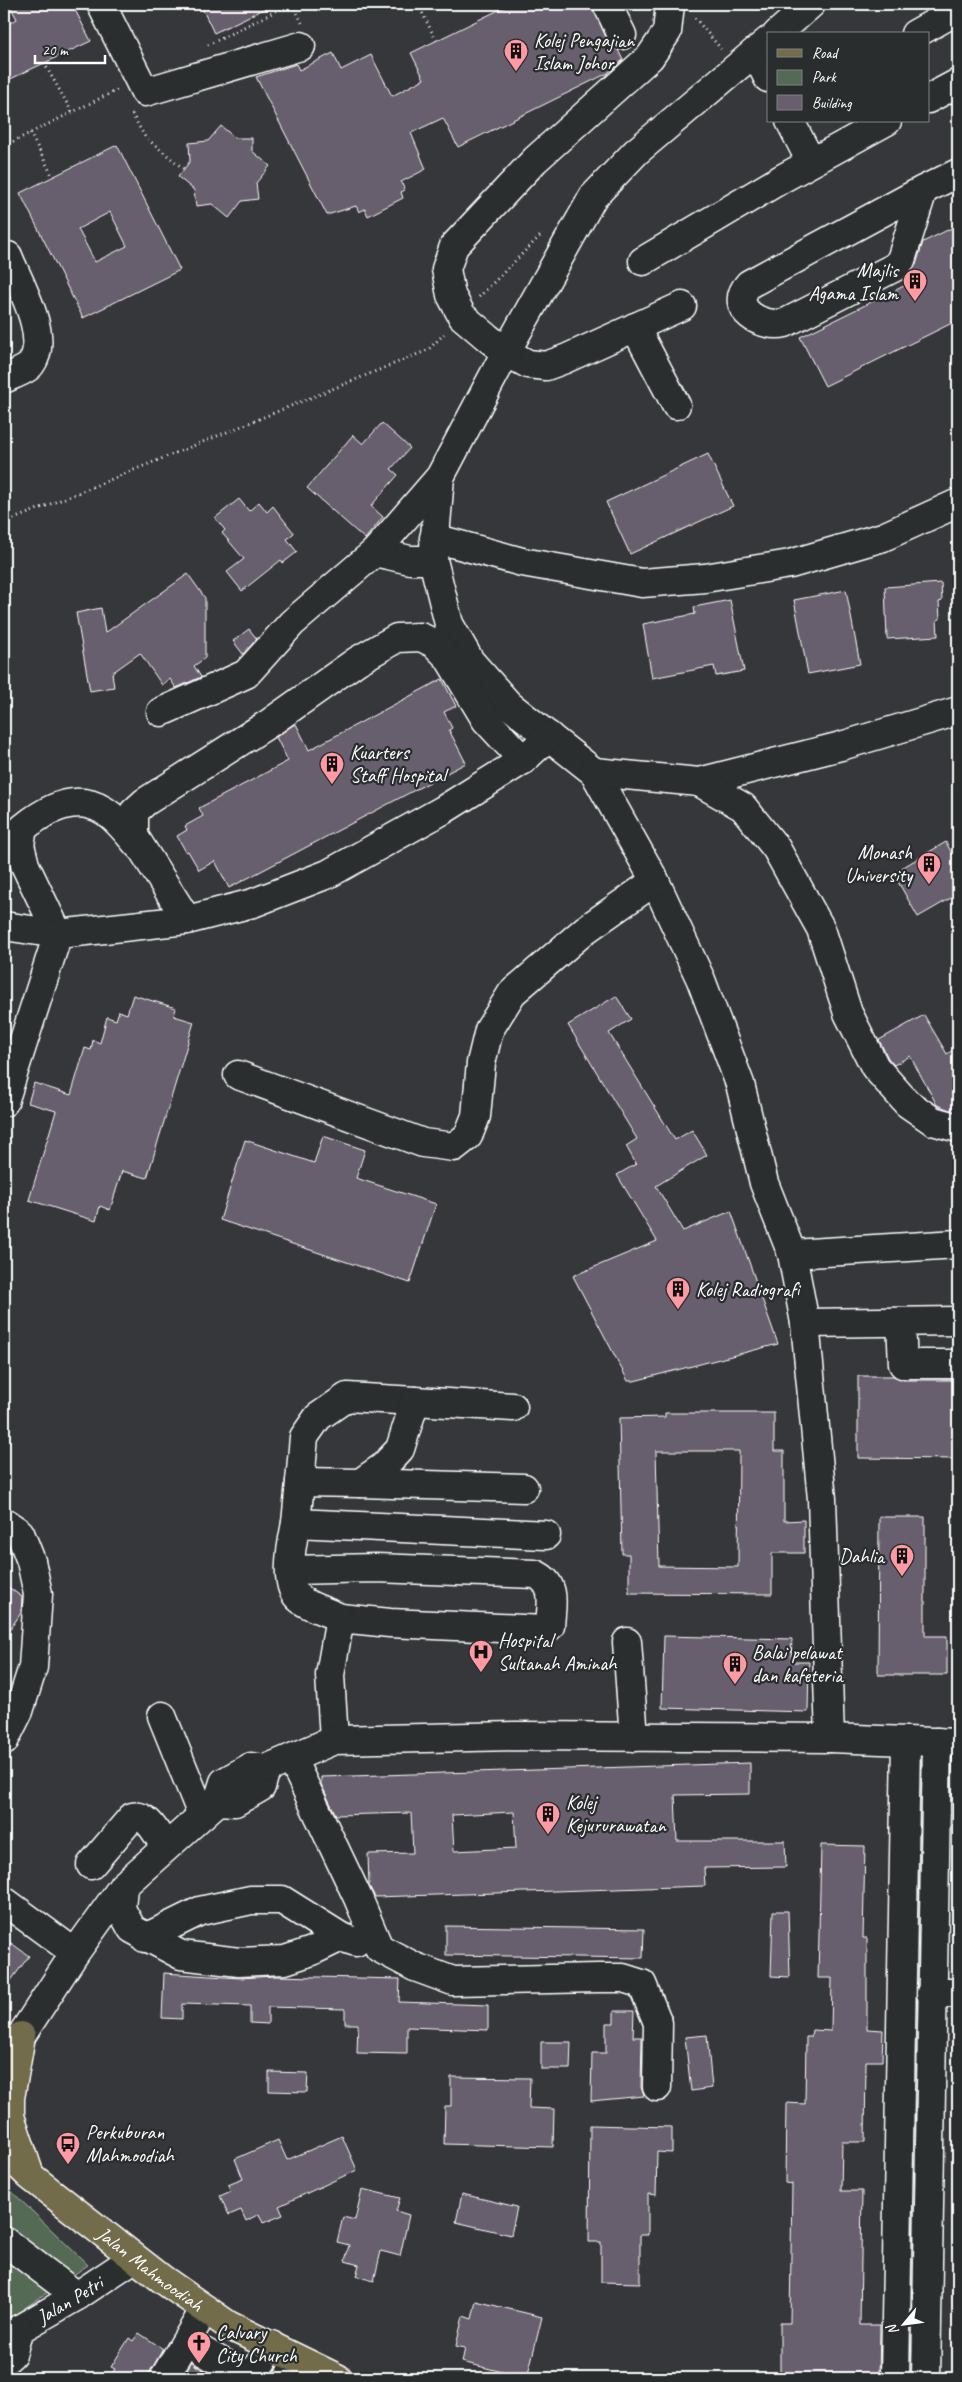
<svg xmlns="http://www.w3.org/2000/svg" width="962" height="2382" font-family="Caveat,sans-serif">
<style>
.green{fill:#556a55;stroke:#aab4aa}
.building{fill:#685e6e;stroke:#fff;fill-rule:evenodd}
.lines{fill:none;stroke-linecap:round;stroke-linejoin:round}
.minor-casing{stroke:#fff;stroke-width:31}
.major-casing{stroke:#fff;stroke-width:31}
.path{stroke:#fff;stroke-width:3;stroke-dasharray:1 4;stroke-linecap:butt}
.minor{stroke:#2a2d2e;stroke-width:28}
.major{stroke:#726c4b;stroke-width:28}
.labels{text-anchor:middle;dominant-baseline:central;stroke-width:4.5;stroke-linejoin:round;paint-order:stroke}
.poi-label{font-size:20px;fill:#fff;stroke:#2a2d2e;text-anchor:start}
.street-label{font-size:20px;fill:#fff;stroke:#2a2d2e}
</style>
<rect width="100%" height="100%" fill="#36373b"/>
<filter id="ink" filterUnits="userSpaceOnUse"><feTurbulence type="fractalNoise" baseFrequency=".02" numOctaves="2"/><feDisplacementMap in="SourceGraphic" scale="10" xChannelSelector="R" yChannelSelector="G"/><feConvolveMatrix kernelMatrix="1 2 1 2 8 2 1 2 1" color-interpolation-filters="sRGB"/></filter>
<g filter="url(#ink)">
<!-- green -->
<path class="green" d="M4,2184L88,2265L4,2322Z"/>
<!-- building -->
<path class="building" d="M9,4H72L91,41L4,82V26L17,19Z
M200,4H274L214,33Z
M511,4H592L608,42L618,50L623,60L608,73L458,147L443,118L411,133L426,169L401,182L405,190L401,192L403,198L368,216L365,209L359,212L356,206L327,215L256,77L296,64L299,70L333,53L341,70L371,55L392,96L424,79L411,53Z
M221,126L235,138H252V151L270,166L256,183L258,199L242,201L229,218L212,204L196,206L194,190L178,177L190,161L189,143L208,141Z
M117,145L180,270L83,318L20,193ZM110,212L127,246L95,262L78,229Z
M958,225V320L825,386L800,337L908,284L905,278L916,265L923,242Z
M382,423L410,448L391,469L398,475L371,506L383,517L365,539L307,488L353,435L363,444Z
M708,454L733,506L630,554L606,502Z
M239,499L249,511L259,502L267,512L273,506L294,533L287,539L297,552L283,563L281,560L242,591L227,572L244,559L222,533L225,530L215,518Z
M188,574L205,598V658L194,666L201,677L176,688L170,679L162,685L140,653L112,673L114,687L90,691L76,613L101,608L105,633Z
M941,583L942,601L939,602L940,619L937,620L938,636L887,639L885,587Z
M846,590L860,664L808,674L794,600Z
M730,600L744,671L716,676L714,666L652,678L643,624L695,614L694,607Z
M249,629L257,639L243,654L233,641Z
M442,679L456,706L444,712L452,728L449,730L466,763L229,888L215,861L199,870L188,851L186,852L177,836L187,830L185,826L203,816L199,808L288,761L276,737L293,725L296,724L309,750Z
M946,842L952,854L958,851V894L918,917L893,873Z
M133,995L176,1008L174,1016L194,1022L147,1178L122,1171L110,1210L100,1206L96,1221L29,1200L56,1111L28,1103L34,1083L71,1095L85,1048L91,1050L93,1040L100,1043L107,1017L116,1020L119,1011L127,1014Z
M616,996L631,1019L609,1033L675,1140L692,1130L707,1155L656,1186L683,1231L731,1211L778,1344L634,1381H628L573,1276L657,1241L617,1175L636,1164L626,1146L637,1139L568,1025Z
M924,1015L947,1054L958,1047V1105L950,1110L937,1105L910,1056L894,1065L888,1058L879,1040Z
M323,1136L365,1150L356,1178L436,1204L410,1283L220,1220L245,1140L314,1163Z
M858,1376H893L903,1380H958V1459L858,1458Z
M665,1413H774V1451H784V1521L804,1520V1553H772V1594L629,1593V1554H622L619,1418L665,1417ZM656,1451H739L738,1567L659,1566Z
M879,1517H925V1636H947V1675H878Z
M4,1584L22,1597L21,1613L4,1638Z
M664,1636L792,1639L791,1662H809L808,1712L662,1708Z
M750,1763V1794L675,1795L677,1841H785L786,1867L704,1868L705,1886L375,1897L369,1886L368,1854L413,1853L411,1813L336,1815L321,1784V1777ZM514,1812L516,1848L454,1851L452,1815Z
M821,1845L865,1846L863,1938H867V2029L883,2030L882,2061H866L865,2142H842L841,2191H862L860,2325H880L879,2378H780V2323H790L792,2184L785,2183L786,2103L805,2104L806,2037H811L812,2030L831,2031L832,1978H818Z
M773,1911H788L790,1977L771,1976Z
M446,1926L644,1929L643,1958L446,1955Z
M4,1938L29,1956L4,1990Z
M164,1973L240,1978L275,1976L400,1979L399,2002L488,2005V2030L407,2027V2054L357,2053L358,2024H345V2009L268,2007V2024L250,2023V2006L182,2004V2019L162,2018Z
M614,2011H634L633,2037H642L641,2087L644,2096L591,2101L592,2053H606V2023H614Z
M707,2035L712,2088L691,2091L685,2037Z
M541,2042H571L570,2069H541Z
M269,2072L308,2073L307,2092L269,2091Z
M451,2077L530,2078L529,2108L554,2109L553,2147L444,2144L445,2106H451Z
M590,2125L672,2127V2153L657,2152L656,2195L648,2194V2235H640V2283L601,2282V2242H589Z
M342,2136L357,2170L279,2206L283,2215L263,2223L259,2214L246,2221L241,2210L229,2215L220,2196L231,2191L228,2185L243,2179L235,2159L278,2140L287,2160Z
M362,2189L400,2198L396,2211L409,2215L400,2256L381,2251L374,2281L356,2276L359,2265L345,2261L349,2245L337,2242L343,2217L355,2220Z
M462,2194L517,2207L511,2235L456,2222Z
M476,2301L542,2317L527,2378L462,2362L465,2348L456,2346L463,2316L472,2319Z
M139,2333L163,2349L151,2370L148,2378H109L115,2369L111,2367L129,2338L133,2341Z
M192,2361L196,2366L219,2378H182Z"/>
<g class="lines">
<defs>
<g id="minor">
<path d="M101,4L145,92L301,46"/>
<path d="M607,4L622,35"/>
<path d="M670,4L667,32L650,57L535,160L454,246L446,269L451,295L462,316L488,338L506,352L528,364L546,366L565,359L682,306"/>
<path d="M777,34L811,4"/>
<path d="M915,34L958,10"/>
<path d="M755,52L768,78"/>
<path d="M928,99L958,83"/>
<path d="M790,121L811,162"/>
<path d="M923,190L901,260L895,267L785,323C763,329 726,309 749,284L923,190L958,173"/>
<path d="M643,261L783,178L887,121"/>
<path d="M635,327L676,405"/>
<path d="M4,379C11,375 26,371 31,364C51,337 19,284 8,256"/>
<path d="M440,477L433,560L449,624L470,661L509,705L594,772L655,881L701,980L740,1084L764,1183L792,1254L805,1323L822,1499L830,1738"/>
<path d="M434,538L522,562L642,583L705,578L790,564L883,537L958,503"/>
<path d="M375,552L410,560H433"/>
<path d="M161,712L246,674L292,623L375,552L440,477L506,352L593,197L636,152L768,41"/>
<path d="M594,772L699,782L841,746L958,711"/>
<path d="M699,782L743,807L776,848L821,929L848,1013L875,1067L907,1103L933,1121L958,1128"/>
<path d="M187,920L134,836V812L145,802L271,722L357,661L397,638L421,637L435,644L448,657L486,720L523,760"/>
<path d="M4,926L58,934"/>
<path d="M58,934L25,865L20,845L23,828C45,810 75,793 103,810C117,818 128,834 139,846"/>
<path d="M238,1075L423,1143L454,1147L468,1136L476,1116L481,1063L489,1030L512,993L585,930L655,881"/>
<path d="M4,1102L58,934L187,920L253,903L328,874L443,810L523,760L549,736"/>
<path d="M792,1254L958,1244"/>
<path d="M901,1322L903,1364H958"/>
<path d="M805,1323L958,1321"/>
<path d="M300,1482L304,1437L318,1417L347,1397L415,1401"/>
<path d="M360,1483L524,1488"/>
<path d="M4,1522L20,1533L31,1561L38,1594L33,1667L19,1711L4,1741"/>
<path d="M296,1523L300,1482L360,1483L383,1467L400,1449L415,1401L513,1407"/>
<path d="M291,1570L376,1568L535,1574C558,1584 551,1606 550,1626L544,1630L390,1623L340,1618L330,1675L334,1740"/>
<path d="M340,1618C328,1612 312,1608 301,1600C282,1587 292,1543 296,1523L546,1535"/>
<path d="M627,1642L634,1737"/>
<path d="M162,1716L202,1815"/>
<path d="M292,1759L358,1898L379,1948L415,1967L453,1981L598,1978H623L642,1984L658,2023L657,2087"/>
<path d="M218,1801L235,1802L261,1787L266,1769"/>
<path d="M91,1865L132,1817C148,1813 157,1835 165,1846"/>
<path d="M123,1886L121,1909L132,1929L181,1955L239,1962L285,1960L312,1951L341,1937"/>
<path d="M4,1901L75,1953"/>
<path d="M145,1938L200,1911L251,1900H282L341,1937L356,1942"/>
<path d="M931,1993H958"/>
<path d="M13,2059L21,2036L75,1953L123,1886L218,1801L224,1782L251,1767L266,1769L334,1740L515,1736L830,1738L958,1743"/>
<path d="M4,2241L77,2296"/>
<path id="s1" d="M4,2338L77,2296L134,2258"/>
<path d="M204,2352L245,2375C259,2372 264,2357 271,2345"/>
<path d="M4,2361L12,2354L19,2329"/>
<path d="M164,2378L205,2309"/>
<path d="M288,2378L298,2360"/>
<path d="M895,2378L906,1741"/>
<path d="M926,2378L937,1742"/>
</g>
<g id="major">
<path d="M21,2036L10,2098V2116L29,2173"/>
<path id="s2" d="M4,2151L30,2176L162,2279L228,2325L337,2378"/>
</g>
</defs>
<!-- minor casing -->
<use href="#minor" class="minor-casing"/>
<!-- major casing -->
<use href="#major" class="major-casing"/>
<!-- path -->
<path class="path" d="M293,4L302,23
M418,4L436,40
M695,18L721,49
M208,45L290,4
M44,63L72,112
M132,114L145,137L184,169
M30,133L53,177
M4,146L117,90
M479,297L542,234
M4,523L428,350L444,334"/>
<!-- minor -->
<use href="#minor" class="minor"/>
<!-- major -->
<use href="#major" class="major"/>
</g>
</g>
<!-- icons -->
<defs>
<symbol id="building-pin" viewBox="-11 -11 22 30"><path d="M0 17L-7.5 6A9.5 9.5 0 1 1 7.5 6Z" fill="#ff9aa2" stroke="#2a2d2e"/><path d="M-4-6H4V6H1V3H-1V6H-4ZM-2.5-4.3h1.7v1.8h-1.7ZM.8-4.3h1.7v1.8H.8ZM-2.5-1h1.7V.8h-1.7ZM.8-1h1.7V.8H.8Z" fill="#111"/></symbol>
<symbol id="hospital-pin" viewBox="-11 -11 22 30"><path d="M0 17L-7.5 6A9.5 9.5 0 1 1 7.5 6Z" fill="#ff9aa2" stroke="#2a2d2e"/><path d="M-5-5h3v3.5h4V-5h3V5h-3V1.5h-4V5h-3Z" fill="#111"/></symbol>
<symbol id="bus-pin" viewBox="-11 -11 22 30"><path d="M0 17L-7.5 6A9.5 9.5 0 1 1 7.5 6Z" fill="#ff9aa2" stroke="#2a2d2e"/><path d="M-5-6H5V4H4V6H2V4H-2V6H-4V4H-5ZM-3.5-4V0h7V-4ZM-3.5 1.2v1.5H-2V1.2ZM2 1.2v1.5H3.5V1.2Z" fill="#111"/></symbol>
<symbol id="church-pin" viewBox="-11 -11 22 30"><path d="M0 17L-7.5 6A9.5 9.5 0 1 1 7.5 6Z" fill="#ff9aa2" stroke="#2a2d2e"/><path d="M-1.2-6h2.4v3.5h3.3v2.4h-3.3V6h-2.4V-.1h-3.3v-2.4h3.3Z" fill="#111"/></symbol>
</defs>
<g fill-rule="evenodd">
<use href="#building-pin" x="502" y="37" width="28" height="38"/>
<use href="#building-pin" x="901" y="267" width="28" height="38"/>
<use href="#building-pin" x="318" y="750" width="28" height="38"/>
<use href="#building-pin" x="915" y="850" width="28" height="38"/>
<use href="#building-pin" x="664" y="1275" width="28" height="38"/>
<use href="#building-pin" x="888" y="1542" width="28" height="38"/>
<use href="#hospital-pin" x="467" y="1638" width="28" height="38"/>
<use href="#building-pin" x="721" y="1650" width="28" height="38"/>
<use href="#building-pin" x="534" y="1800" width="28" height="38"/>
<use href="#bus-pin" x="54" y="2130" width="28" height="38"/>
<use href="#church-pin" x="185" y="2329" width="28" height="38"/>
</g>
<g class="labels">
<!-- poi labels -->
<g class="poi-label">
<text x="534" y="40">Kolej Pengajian<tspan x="534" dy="23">Islam Johor</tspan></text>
<text x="898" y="270" text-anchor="end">Majlis<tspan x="898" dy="23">Agama Islam</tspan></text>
<text x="350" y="752">Kuarters<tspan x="350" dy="23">Staff Hospital</tspan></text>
<text x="912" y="852" text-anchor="end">Monash<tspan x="912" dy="23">University</tspan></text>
<text x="696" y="1289">Kolej Radiografi</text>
<text x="884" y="1556" text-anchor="end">Dahlia</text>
<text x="498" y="1640">Hospital<tspan x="498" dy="23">Sultanah Aminah</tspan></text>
<text x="752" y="1652">Balai pelawat<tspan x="752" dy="23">dan kafeteria</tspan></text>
<text x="566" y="1802">Kolej<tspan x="566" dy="23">Kejururawatan</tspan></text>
<text x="86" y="2132">Perkuburan<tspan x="86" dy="23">Mahmoodiah</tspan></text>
<text x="216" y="2332">Calvary<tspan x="216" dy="23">City Church</tspan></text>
</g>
<!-- street labels -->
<g class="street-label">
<text stroke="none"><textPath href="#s2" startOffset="188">Jalan Mahmoodiah</textPath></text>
<text stroke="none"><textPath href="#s1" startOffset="76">Jalan Petri</textPath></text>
</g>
</g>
<!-- margin -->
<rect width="962" height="2382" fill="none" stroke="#2a2d2e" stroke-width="20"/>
<rect x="10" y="10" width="942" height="2362" fill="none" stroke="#fff" stroke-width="2" filter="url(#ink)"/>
<!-- legend -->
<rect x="767" y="32" width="162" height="90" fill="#2a2d2e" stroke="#7f8182"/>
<rect x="777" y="49" width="25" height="8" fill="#726c4b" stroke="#7f8182"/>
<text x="812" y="58" font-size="15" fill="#ffffff">Road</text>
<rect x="777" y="70" width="25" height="15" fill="#556a55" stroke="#7f8182"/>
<text x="812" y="82" font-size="15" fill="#ffffff">Park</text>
<rect x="777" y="95" width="25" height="15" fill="#685e6e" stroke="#7f8182"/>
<text x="812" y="108" font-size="15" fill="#ffffff">Building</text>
<!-- north arrow -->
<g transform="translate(904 2324) rotate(241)" stroke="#2a2d2e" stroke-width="4" paint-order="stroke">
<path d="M0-4L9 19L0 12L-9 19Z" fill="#ffffff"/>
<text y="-8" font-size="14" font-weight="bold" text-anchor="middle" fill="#ffffff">N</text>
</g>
<!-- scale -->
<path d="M35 55v8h70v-8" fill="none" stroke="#ffffff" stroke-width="2.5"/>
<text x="42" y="55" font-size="15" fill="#ffffff" stroke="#2a2d2e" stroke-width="4" paint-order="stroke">20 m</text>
</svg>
